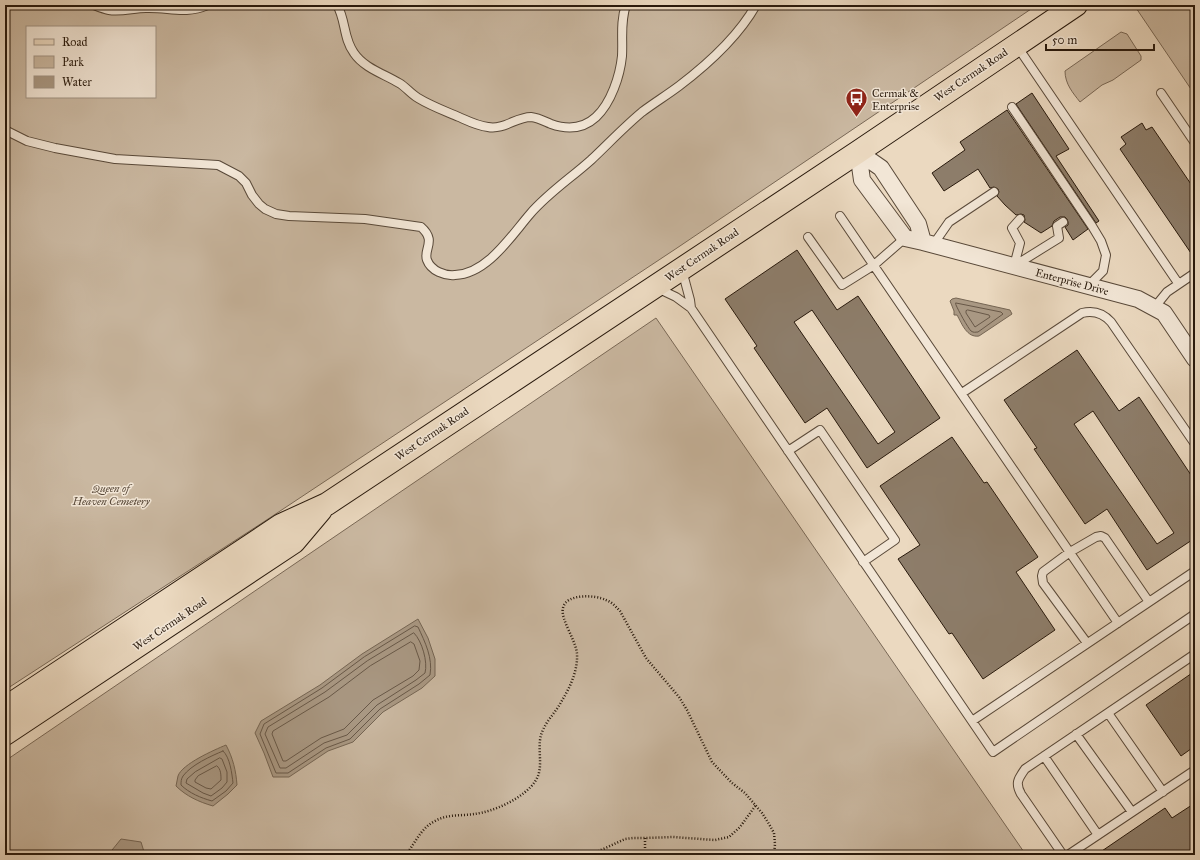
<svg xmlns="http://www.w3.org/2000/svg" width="1200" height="860" font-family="'IM FELL Great Primer',serif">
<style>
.green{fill:#cab8a1;stroke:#796856;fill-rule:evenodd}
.water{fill:#a99883;stroke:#756553}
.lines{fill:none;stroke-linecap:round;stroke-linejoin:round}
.shore{stroke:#685848;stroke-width:1}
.building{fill:#8d7d6a;stroke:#28190c;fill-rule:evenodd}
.lane-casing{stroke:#594939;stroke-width:10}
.street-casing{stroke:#594939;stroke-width:18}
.primary-casing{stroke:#28190c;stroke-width:24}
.path{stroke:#28190c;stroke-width:2.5;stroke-dasharray:1 2;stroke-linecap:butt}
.lane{stroke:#f2e6d6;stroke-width:8}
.street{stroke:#f2e6d6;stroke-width:16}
.primary{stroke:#ebd9c0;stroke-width:22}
.labels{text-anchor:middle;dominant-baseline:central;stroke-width:3;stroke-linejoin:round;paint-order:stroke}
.street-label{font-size:11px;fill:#28190c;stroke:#f2e6d6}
.poi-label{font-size:11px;fill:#28190c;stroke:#f2e6d6;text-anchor:start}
.park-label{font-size:11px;font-style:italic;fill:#594939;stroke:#f2e6d6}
</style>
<rect width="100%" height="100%" fill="#ebd9c0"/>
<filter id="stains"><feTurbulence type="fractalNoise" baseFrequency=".005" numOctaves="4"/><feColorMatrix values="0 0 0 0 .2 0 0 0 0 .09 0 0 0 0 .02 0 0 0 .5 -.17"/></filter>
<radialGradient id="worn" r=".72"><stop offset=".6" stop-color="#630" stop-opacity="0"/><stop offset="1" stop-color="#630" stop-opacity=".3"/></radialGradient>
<!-- green -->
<path class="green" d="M5,5H1037L677,248L262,523L5,690ZM27,27H155V97H27Z
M1134,5H1195V95Z
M1121,32L1127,34L1141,56V60L1113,80L1102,85L1080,102C1073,93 1065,84 1065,71Z
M656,318L1026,855H5V761Z"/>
<!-- water -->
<path class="water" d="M956,298L1010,310L1012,314L979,336C967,338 962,324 957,315H954V311L950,301L952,299Z
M418,619L428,638L435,659V676L422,688L383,712L353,742L328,751L289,777H273L264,753L255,733L261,721L320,685L362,654Z
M226,745C233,758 236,771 237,785L228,794L213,806C199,802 186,796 176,786C177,783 177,779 178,776C182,764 214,750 226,745Z
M121,839L141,842L145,855H108Z"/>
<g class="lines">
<!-- shore -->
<path class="shore" d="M956,303L1001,312L1003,314L978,332C975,332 974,333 971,331C968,328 958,310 956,305Z
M968,310L989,315L990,317L975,327L966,313V311Z
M415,626L418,627C425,642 433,658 430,675L419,684L380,709L350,739L326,748L288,773H276L260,734L264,724L322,688L364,657Z
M414,633C422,641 428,662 425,673L416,680L377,705L347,735L324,743L286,768H280L265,734L268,727L325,692L367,661Z
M411,642L414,644L420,661L419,670L413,676L373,700L344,729L321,738L286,761H283L272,734L273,731L329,697L370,666Z
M223,751C230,757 232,774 233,783L226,791L212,801C201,798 189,793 181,785C181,782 181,779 183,776C191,765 211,756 223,751Z
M220,758L222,759L227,772V782L222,788L211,796L203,793L186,783L187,779L195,772Z
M217,766C221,769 221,775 221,780L211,789L206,788L195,782V780L198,776Z"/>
</g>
<!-- building -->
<path class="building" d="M1032,93L1069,149L1056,156L1099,221L1096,223L1016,104Z
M1007,110L1088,229L1073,240L1065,227L1068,225V222L1067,219L1065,217H1060L1054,221L1052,226L1041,233L1024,222L1025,220L1024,215L1021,214L1016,215L1005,205L997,196L999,192L998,189L994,187L990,188L978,169L944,191L932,173L965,150L960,142Z
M1142,123L1146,130L1152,127L1195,190V259L1120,149L1126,144L1121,137Z
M797,250L837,310L858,296L940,418L867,468L827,408L805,423L754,348L757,346L725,299ZM812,310L895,432L878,444L794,322Z
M1077,350L1119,411L1139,397L1195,481V538L1147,570L1107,509L1085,524L1034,449L1037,448L1004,400ZM1093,411L1174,533L1157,544L1074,424Z
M952,437L984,483L987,482L1038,557L1016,572L1055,630L983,679L952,633L949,634L898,559L920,545L880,486Z
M1195,671V746L1181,756L1146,705Z
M1195,803V855H1096L1165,808L1172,818Z"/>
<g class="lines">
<defs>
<path id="lane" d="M94,5C99,7 104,9 109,10C121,12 134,8 146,8C169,7 184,15 208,5
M337,5C346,20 343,38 354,53C364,68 384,74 399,83C406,87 411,94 418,98C431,106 445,111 459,117C468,121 478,126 488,127C504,130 516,117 531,117C539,118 544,121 551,124C568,130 583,129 596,117C611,103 620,76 622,56C623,39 620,22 626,5
M1017,46L1178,283
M1161,93L1195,143
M1012,107L1092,226L1101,241L1106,255L1103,271L1088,286
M5,130L27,141L55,148L115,159L218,165L239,176L246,183L252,195L259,204L265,209L276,214L289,216L365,219L421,227C437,241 423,249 427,260C431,271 445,276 455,275C487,274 511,236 530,214C548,193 571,178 591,160C608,144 624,127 642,112C654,103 667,95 679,86C708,64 738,37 756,5
M840,216L1118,623
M808,237L842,285L874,265L905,238
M933,245L949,222L994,192
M1014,266L1059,238L1057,226L1063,222
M1014,266L1020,243L1012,228L1020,219
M682,270L690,300L691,308
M657,288L676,297L691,308L993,752L1195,614
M1154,308L1167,292L1195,273
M962,393L1082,313C1094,310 1103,313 1111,322L1195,444
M788,451L820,430L895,540L863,562
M1087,643L1043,583L1042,576L1043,572L1070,552L1096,537L1101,536L1105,538L1149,602
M1108,713L1163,792
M972,721L1195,571
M1076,734L1132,812
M1044,756L1098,835
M1063,855L1021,794C1015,783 1018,779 1025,769L1195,654
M1068,855L1195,770"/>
<path id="street" d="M858,152L862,180L905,238L923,242L1138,299L1164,313L1195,359
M858,152L881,168L918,224L923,242"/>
<path id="primary" d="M5,708L281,525L327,504L858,152L1076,5
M5,734L294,542L321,510"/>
</defs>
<!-- lane casing -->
<use href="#lane" class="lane-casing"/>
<!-- street casing -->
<use href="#street" class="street-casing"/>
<!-- primary casing -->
<use href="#primary" class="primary-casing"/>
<!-- path -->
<path class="path" d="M645,838V855
M406,855C415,843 421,828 435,821C447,814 461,816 474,814C493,812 525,798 536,780C545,765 535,746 543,730C547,720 556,712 561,702C570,688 578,670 577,654C576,640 560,619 563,608C566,593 596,595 606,600C612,602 616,607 620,611L646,658L679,697L687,710L712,762L732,783L745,793L762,813L769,824L774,833L775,844L774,855
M590,855L625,839L633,838H645L673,837L715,840L729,837L740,827L756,805"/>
<!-- lane -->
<use href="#lane" class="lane"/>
<!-- street -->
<use href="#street" class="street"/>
<!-- primary -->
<use href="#primary" class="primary"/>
</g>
<!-- icons -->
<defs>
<symbol id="bus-pin" viewBox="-11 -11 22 30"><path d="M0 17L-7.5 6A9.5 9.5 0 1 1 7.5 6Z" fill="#8f2418" stroke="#f2e6d6"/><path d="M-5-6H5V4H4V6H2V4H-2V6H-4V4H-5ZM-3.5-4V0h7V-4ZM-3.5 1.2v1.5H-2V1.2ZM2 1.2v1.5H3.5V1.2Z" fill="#fff"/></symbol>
</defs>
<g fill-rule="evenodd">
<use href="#bus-pin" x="844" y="86" width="25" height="34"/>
</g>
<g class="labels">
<!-- street labels -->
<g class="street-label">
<text transform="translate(971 75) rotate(-34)">West Cermak Road</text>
<text transform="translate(702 255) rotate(-34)">West Cermak Road</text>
<text transform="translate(1072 282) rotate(15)">Enterprise Drive</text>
<text transform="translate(432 434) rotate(-34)">West Cermak Road</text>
<text transform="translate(170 624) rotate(-34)">West Cermak Road</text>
</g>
<!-- poi labels -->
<g class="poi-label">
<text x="872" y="93">Cermak &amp;<tspan x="872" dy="13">Enterprise</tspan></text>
</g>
<!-- park labels -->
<g class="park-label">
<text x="111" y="488">Queen of<tspan x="111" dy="13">Heaven Cemetery</tspan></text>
</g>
</g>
<!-- margin -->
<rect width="1200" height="860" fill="none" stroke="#ebd9c0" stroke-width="20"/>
<rect x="6" y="6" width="1188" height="848" fill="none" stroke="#28190c" stroke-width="2"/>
<rect x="10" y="10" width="1180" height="840" fill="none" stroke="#28190c"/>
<!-- legend -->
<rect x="26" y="26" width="130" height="72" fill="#f2e6d6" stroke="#a19485"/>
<rect x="34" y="39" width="20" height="6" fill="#ebd9c0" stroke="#a19485"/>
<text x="62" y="46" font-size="12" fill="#28190c">Road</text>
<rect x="34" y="56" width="20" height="12" fill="#cab8a1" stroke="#a19485"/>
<text x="62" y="66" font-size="12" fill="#28190c">Park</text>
<rect x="34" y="76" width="20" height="12" fill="#a99883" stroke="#a19485"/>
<text x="62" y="86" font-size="12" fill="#28190c">Water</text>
<!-- scale -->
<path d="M1046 44v6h108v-6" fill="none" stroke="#28190c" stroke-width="2"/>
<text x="1052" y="44" font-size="12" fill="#28190c" stroke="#f2e6d6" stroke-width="3" paint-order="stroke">50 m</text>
<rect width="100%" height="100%" filter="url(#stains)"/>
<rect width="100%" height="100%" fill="url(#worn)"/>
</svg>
